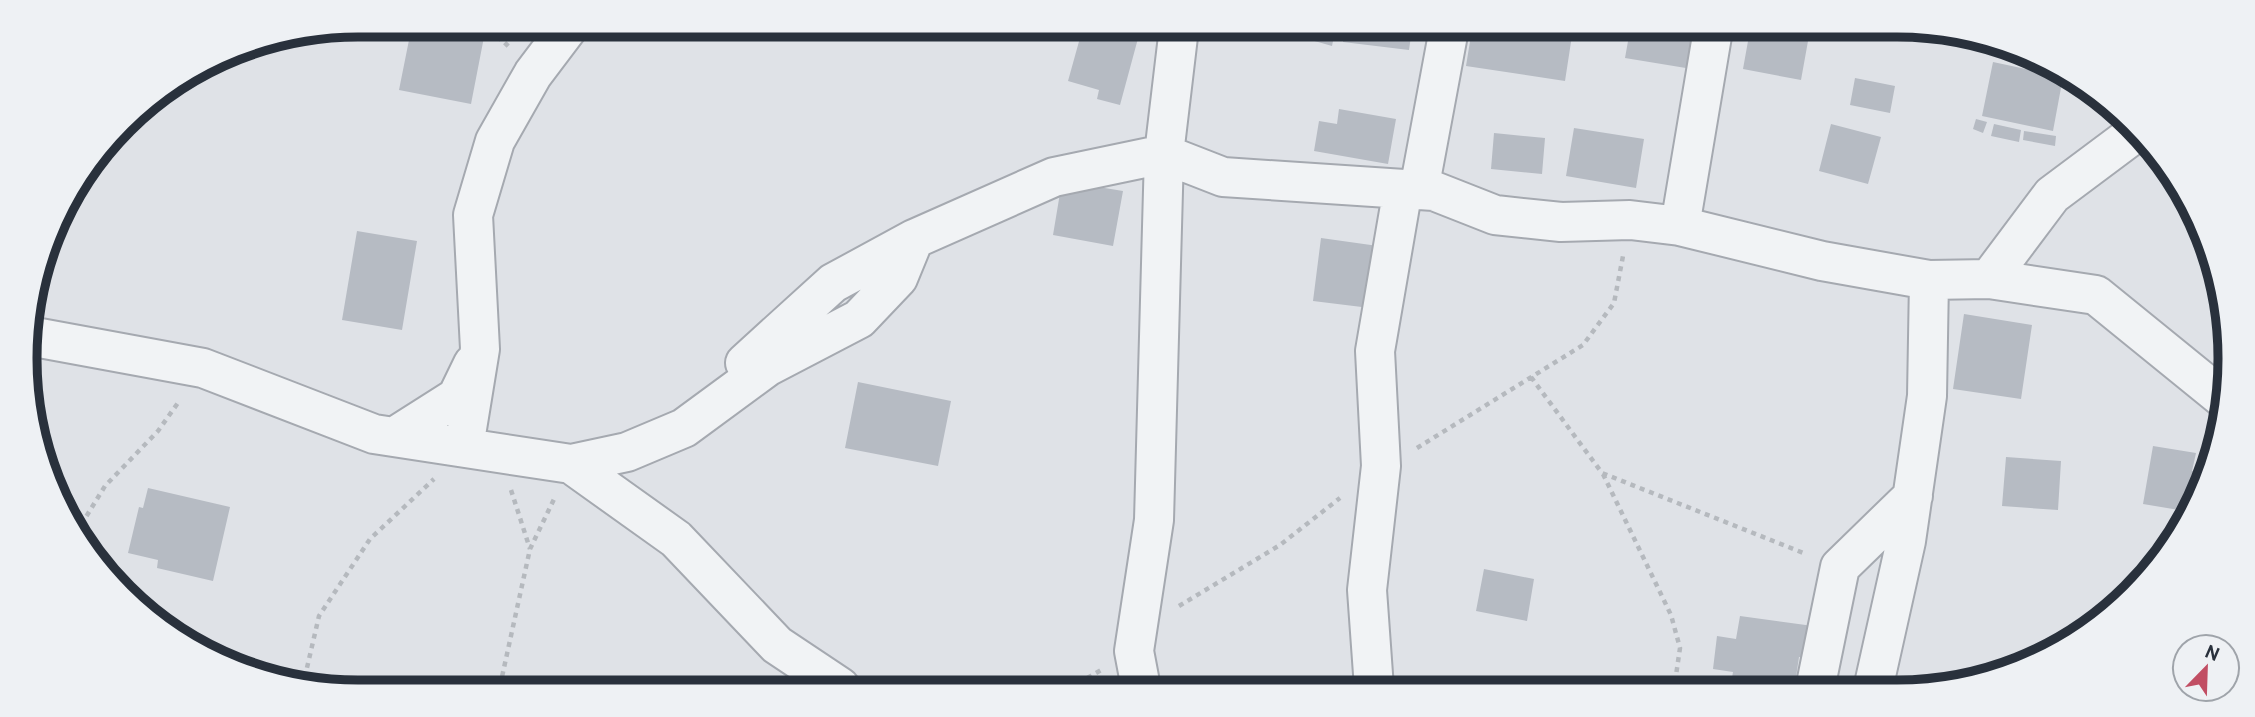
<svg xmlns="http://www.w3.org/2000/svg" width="2255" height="717" font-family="Overpass,sans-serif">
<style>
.building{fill:#b6bbc3}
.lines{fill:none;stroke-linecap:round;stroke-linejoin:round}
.minor-casing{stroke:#a5a9b0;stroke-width:42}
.path{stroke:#b5b9be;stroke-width:4.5;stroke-dasharray:5 5;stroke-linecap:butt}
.minor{stroke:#f1f3f5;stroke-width:38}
.rim{fill:none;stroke:#29313c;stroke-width:9}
</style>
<rect width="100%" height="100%" fill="#dfe2e7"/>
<!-- building -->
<path class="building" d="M412,25L484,37L471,104L399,90Z
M1083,27L1129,28L1140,31L1120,105L1097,99L1099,90L1068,81Z
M1313,28L1335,31L1332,46L1311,40Z
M1344,28L1412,29L1409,50L1343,42Z
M1472,29H1573L1565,81L1466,66Z
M1585,29L1605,30L1603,40L1584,37Z
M1630,30H1705L1698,70L1625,58Z
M1750,30H1810L1801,80L1743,69Z
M1993,62L2063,77L2053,131L1982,116Z
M1855,78L1895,86L1890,113L1850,105Z
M1339,109L1396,119L1388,164L1314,151L1319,121L1337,124Z
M1976,119L1987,122L1983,133L1973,129Z
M1831,124L1881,137L1868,184L1819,171Z
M1994,124L2021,130L2019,142L1991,136Z
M1574,128L1644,139L1636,188L1566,176Z
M2024,131L2056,136L2055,146L2023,140Z
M1494,133L1545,138L1542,174L1491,169Z
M1062,181L1123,191L1113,246L1053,235Z
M357,231L417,241L402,330L342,320Z
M1321,238L1378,246L1370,308L1313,301Z
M1964,314L2032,325L2021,399L1953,389Z
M858,382L951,401L938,466L845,448Z
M2153,446L2196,453L2192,471L2206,473L2191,512L2143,504Z
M2006,457L2061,461L2058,510L2002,506Z
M148,488L230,507L213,581L157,568L158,560L128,553L139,507L143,508Z
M1484,569L1534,579L1527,621L1476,611Z
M1740,616L1813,626L1809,658L1799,657L1796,677L1805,679L1804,689H1730L1733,672L1713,669L1717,636L1736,639Z"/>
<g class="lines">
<defs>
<path id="minor" d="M1419,190L1449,29
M1680,226L1713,30
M1989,279L2052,195L2135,133
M29,336L203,368L374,434L571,464L627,452L684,428L767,367L859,319L898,278L914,239L1054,177L1164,154L1223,177L1434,191L1495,215L1561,222L1630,220L1680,226L1822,261L1929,280L1989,279L2096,295L2224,399
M745,363L833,283L914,239
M394,437L457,397L473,364
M464,447L480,349L473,215L495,141L533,74L570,25
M571,464L676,539L777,645L840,687
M1141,688L1134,651L1154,520L1164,154L1179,28
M1374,688L1367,590L1381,466L1375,351L1401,200V189
M1815,689L1840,567L1913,496
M1873,689L1906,541L1927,396L1929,280"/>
</defs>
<!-- minor casing -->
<use href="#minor" class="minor-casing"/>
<!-- path -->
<path class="path" d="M469,25L502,40L510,48
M126,124L171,96L199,70
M1531,377L1602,473L1806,554
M1417,448L1583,345L1614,303L1623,256
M1603,474L1671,615L1680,648L1674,689
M511,490L530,549
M76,533L105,486L158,431L180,400
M1179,606L1280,545L1340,498
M299,686L306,672L319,616L370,539L434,479
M500,686L530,549L555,497
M1070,688L1103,669"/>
<!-- minor -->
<use href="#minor" class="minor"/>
</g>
<!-- crop -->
<path d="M0 0H2255V717H0ZM358 37H1897A321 321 0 0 1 2218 358V359A321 321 0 0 1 1897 680H358A321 321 0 0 1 37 359V358A321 321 0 0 1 358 37Z" fill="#eef1f4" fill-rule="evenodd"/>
<path class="rim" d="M358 37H1897A321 321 0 0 1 2218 358V359A321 321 0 0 1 1897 680H358A321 321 0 0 1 37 359V358A321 321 0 0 1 358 37Z"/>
<!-- north arrow -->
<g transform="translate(2206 668) rotate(23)"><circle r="33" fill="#eef1f4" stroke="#9fa4aa" stroke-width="2"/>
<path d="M0-5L12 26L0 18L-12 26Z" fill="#c14e63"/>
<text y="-10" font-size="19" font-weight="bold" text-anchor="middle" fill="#29313c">N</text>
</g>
</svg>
